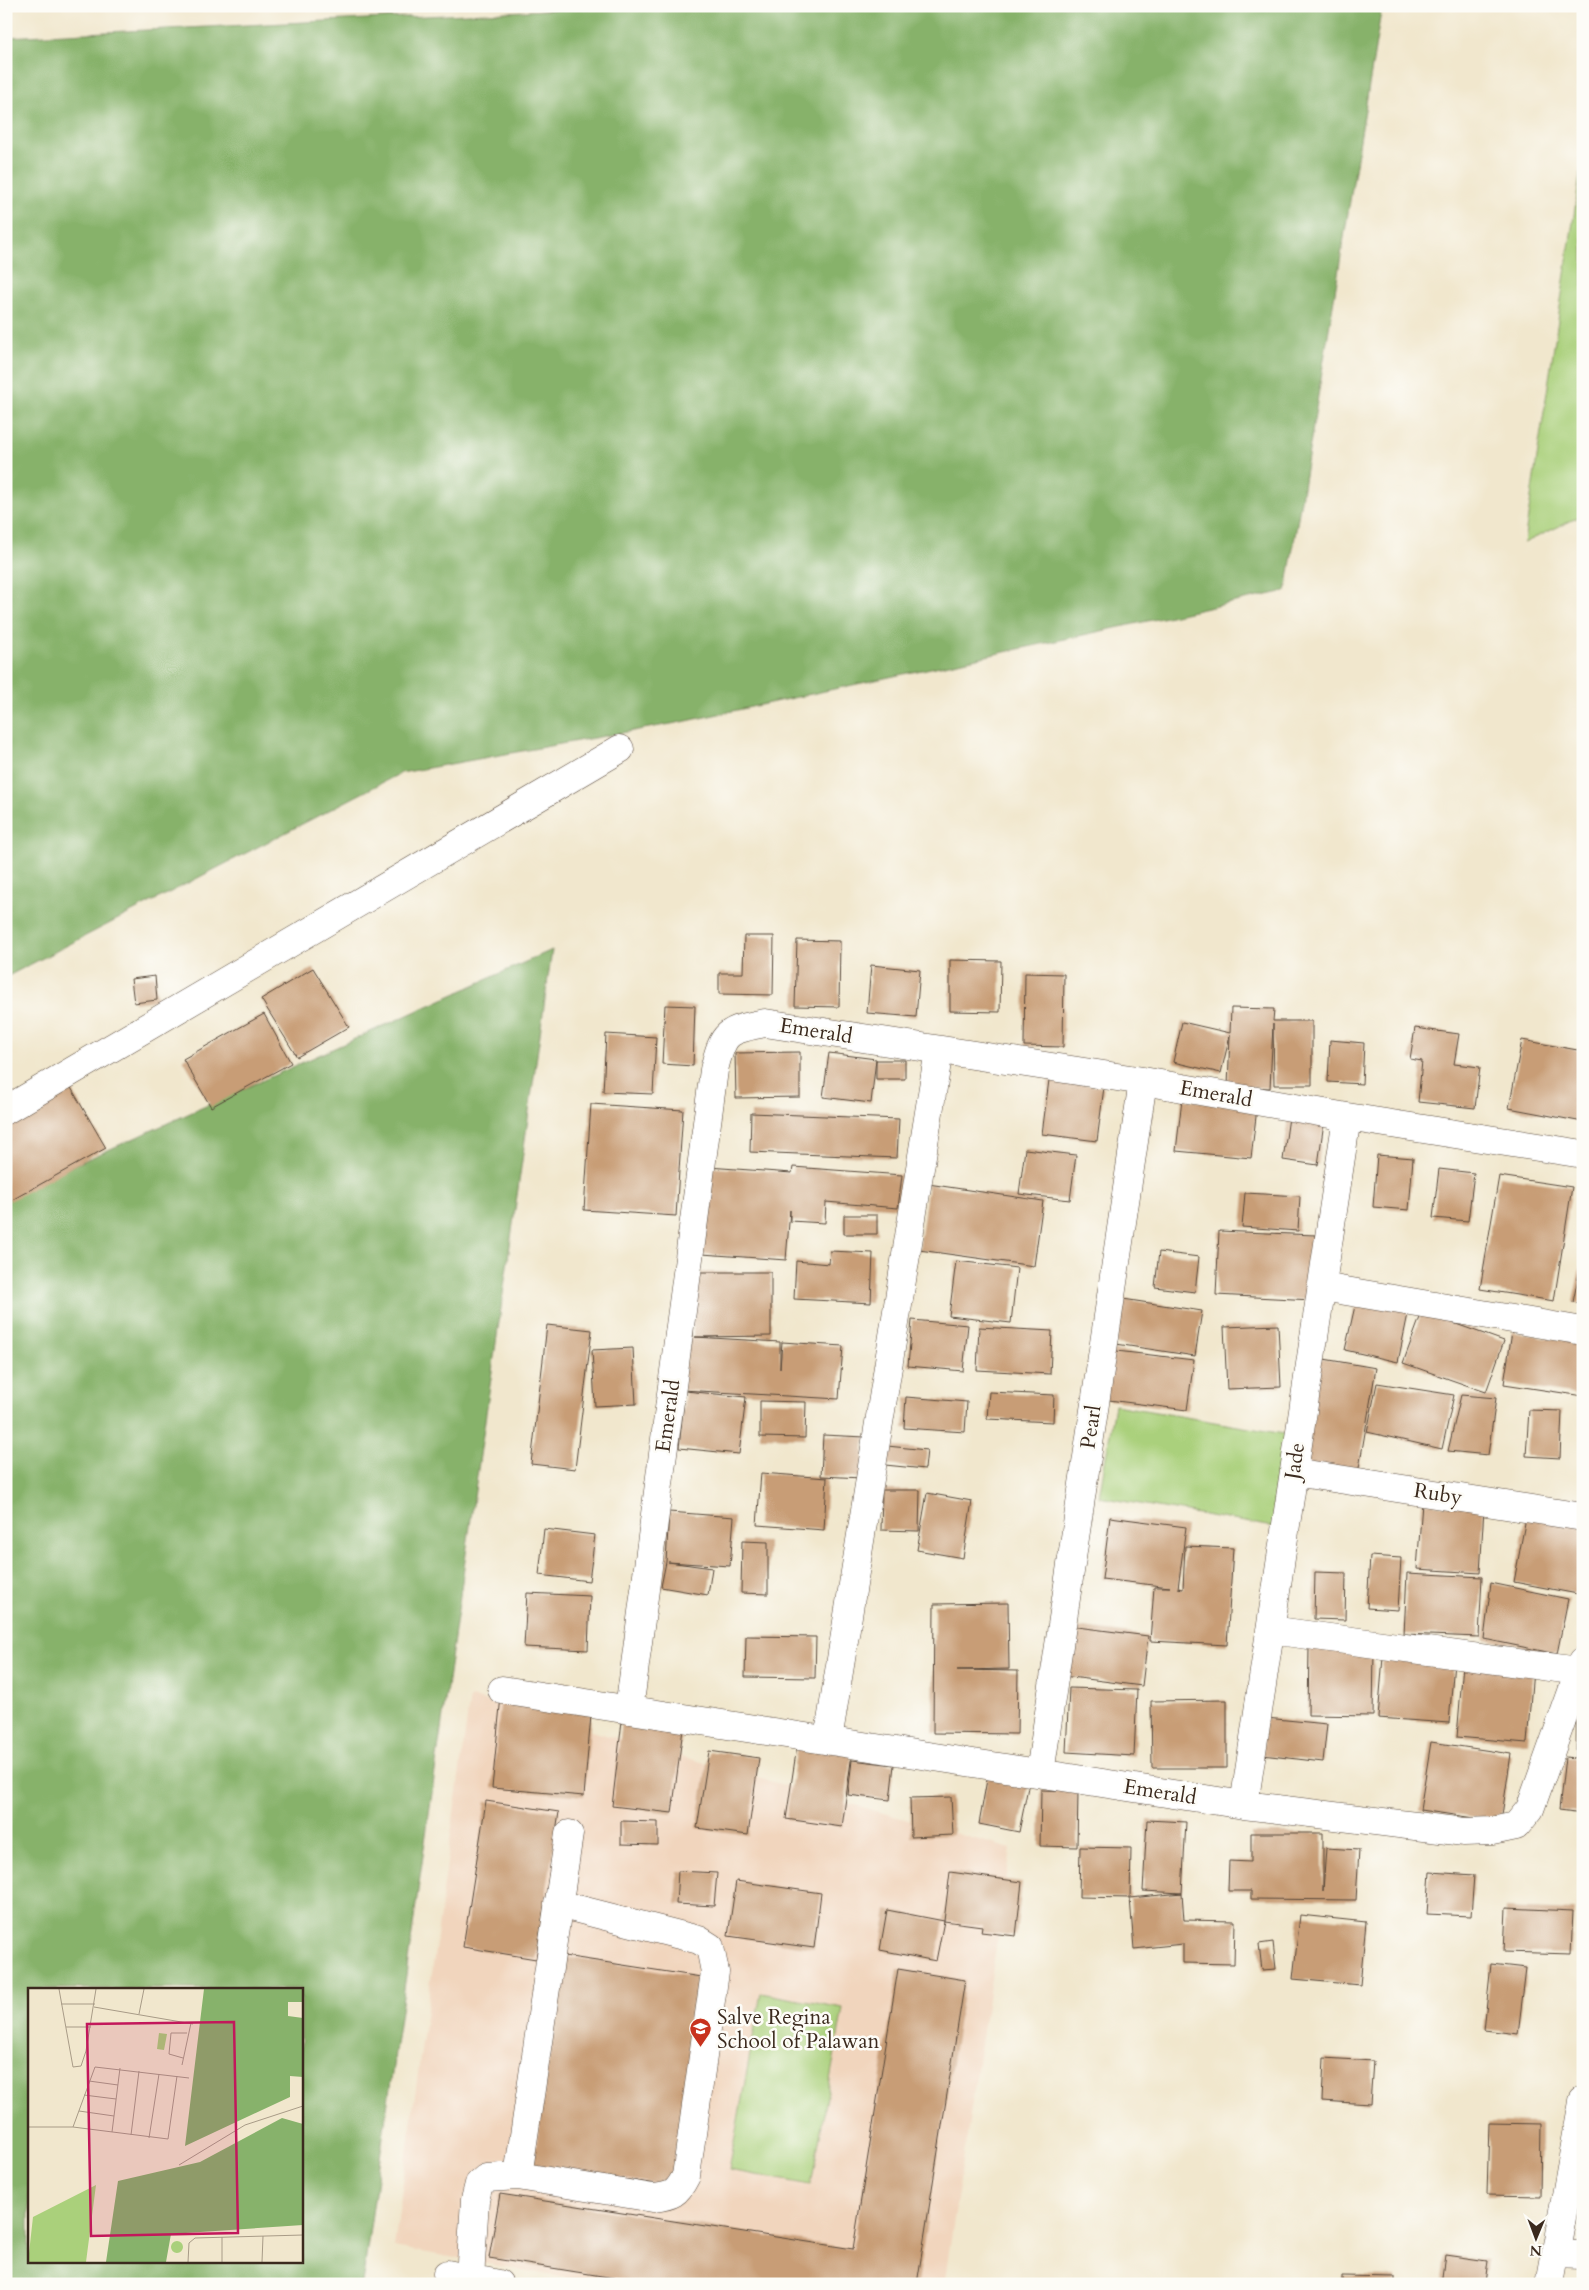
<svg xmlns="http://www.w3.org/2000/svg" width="1589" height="2290" font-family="Cardo,serif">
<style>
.built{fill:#f1d5bd}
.green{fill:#aad07b;stroke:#727d4c}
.forest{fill:#87b26b;stroke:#616e44;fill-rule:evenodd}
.building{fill:#c89d76}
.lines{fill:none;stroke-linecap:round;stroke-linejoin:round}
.minor-casing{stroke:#564638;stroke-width:29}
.minor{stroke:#fff;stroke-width:28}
.labels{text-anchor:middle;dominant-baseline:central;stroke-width:5;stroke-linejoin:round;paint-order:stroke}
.street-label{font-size:21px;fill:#3b2a1e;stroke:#fdfcf7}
.poi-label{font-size:21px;fill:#3b2a1e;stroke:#fdfcf7;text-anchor:start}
.inset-road{fill:none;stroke:#a89b87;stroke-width:1}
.view{fill:#c2185b;fill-opacity:0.15;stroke:#c2185b;stroke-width:2.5}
.inset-edge{fill:none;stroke:#3b2a1e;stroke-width:2.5}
</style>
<rect width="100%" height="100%" fill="#fdfcf7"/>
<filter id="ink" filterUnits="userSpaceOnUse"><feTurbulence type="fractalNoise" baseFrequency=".02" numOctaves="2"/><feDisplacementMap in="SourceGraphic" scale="10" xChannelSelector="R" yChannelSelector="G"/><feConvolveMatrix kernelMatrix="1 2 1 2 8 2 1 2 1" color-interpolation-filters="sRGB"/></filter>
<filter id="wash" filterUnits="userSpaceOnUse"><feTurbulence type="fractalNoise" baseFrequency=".0096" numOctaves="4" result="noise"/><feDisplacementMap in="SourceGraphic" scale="20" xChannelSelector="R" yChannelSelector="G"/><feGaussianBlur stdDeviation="1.12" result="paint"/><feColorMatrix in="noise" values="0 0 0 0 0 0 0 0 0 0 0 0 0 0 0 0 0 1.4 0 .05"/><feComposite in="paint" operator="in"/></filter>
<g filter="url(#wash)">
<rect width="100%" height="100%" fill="#f1e7cd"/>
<!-- built -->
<path class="built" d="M470,1697L1011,1849L944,2284H600L394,2247Z"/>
<!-- green -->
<path class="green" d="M1583,156V515L1524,543Z
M1115,1405L1290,1435L1274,1527L1099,1497Z
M761,1993L843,2008L811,2185L729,2170Z"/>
<!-- forest -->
<path class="forest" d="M626,6H1382L1286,591L682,722L401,773L6,977V37Z
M552,950L362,2284H6V1196ZM29,1989H301V2261H29Z"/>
<g id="blocks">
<!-- building -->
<path class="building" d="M744,936H774L773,995L719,994V973H743Z
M797,940L840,941L839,1007L795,1006Z
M950,960L1001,961L1000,1012L950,1011Z
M871,965L920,970L916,1017L867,1013Z
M313,968L349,1027L297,1057L261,999Z
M1025,973L1064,974L1063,1047L1024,1046Z
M155,976L157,1000L134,1003L131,979Z
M665,1005L695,1006L693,1066L662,1064Z
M1231,1008L1274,1009L1273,1021H1312V1085H1274L1273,1024L1270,1088L1228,1086L1230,1035L1221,1073L1173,1062L1182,1022L1230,1033Z
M264,1014L291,1063L211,1107L183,1059Z
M1415,1028L1459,1034L1454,1064L1480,1067L1475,1108L1418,1102L1422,1061L1410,1059Z
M606,1034L656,1037L653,1094L603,1092Z
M1330,1040L1364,1043L1362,1084L1328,1082Z
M1522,1040L1583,1051V1122L1509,1108Z
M800,1052V1097L736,1098L735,1053Z
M829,1053L876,1059L871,1103L823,1097Z
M876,1060H905V1079H876Z
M1049,1080L1104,1087L1097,1141L1042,1134Z
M70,1086L106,1148L10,1201L6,1194V1122Z
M1182,1099L1257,1108L1251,1158L1176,1151Z
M591,1104L683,1110L676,1216L584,1210Z
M751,1113L899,1119L897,1158L750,1152Z
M1289,1117L1324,1122L1318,1165L1283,1160Z
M1025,1149L1076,1155L1070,1200L1019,1194Z
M1377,1155L1413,1158L1409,1210L1373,1207Z
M708,1167L792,1173L793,1167L902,1175L898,1208L826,1202L825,1223L790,1221V1210L786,1260L702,1254Z
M1439,1169L1474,1173L1468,1221L1433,1218Z
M1499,1176L1572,1187L1554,1301L1480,1289Z
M928,1184L1043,1201L1034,1266L919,1250Z
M1245,1193L1300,1196L1298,1231L1242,1227Z
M844,1215H877V1234H844Z
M1219,1231L1315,1235L1312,1300L1216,1295Z
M830,1251L873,1253L871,1303L794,1299L796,1261L829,1264Z
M1159,1252L1199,1257L1195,1292L1155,1287Z
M1582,1259H1583V1304L1573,1302Z
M956,1261L1017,1268L1011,1323L949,1316Z
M692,1272H771V1336L695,1337L780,1342V1369L782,1342L843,1346L839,1399L682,1390L685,1337H693Z
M1357,1297L1409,1309L1398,1362L1345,1350Z
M1123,1299L1202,1311L1195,1356L1116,1344Z
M1422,1312L1504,1341L1486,1392L1403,1363Z
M912,1320L968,1325L963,1371L908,1366Z
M547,1325L592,1330L575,1469L531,1464Z
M1278,1325L1281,1387L1227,1389L1224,1327Z
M979,1327L1052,1331L1050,1374L977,1370Z
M1512,1332L1583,1343V1396L1504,1384Z
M633,1348L636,1404L595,1406L592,1350Z
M1108,1350L1194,1360L1187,1410L1101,1399Z
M1318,1358L1376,1368L1358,1474L1301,1464Z
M1377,1383L1454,1395L1442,1449L1367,1432Z
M685,1391L746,1397L739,1454L679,1448Z
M989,1392L1054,1395L1053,1422L987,1419Z
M1461,1395L1496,1398L1488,1455L1448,1451Z
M906,1397L967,1402L965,1432L904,1428Z
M760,1401L806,1402L805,1438L760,1437Z
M1529,1410L1562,1411L1560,1458L1526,1456Z
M823,1435L865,1437L862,1478L821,1476Z
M887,1446L927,1450L925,1469L885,1465Z
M761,1473L827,1478L824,1530L757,1525Z
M882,1490H920L919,1531L881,1530Z
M927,1493L972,1501L963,1558L917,1550Z
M1422,1503L1484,1508L1480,1573L1417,1569Z
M669,1512L734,1517L730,1566L668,1562L712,1568L708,1595L661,1587L666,1562Z
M1527,1512L1583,1522V1595L1514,1582Z
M1110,1517L1186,1527L1178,1588L1183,1589L1185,1546L1233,1548L1227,1645L1150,1641L1154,1587H1170L1102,1579Z
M544,1529L595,1535L589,1581L539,1575Z
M742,1541L768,1542V1594L741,1593Z
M1370,1556L1401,1558L1398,1610L1367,1608Z
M1315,1572L1346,1573L1345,1620L1314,1619Z
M1407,1573L1482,1577L1479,1637L1404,1634Z
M1491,1583L1568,1599L1557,1654L1484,1639Z
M527,1593L590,1596L588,1650L524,1647Z
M1008,1603L1009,1669L957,1670L1018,1671L1017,1734L933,1733L934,1604Z
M1069,1626L1148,1636L1142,1686L1063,1676Z
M746,1636L816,1637L815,1678L745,1677Z
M1309,1647L1374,1649L1373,1716L1308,1715Z
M1383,1657L1454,1662L1449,1723L1378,1718Z
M1463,1664L1533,1670L1527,1743L1457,1737Z
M1577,1686H1583V1813L1559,1810L1565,1757L1576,1758Z
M1069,1688L1137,1690L1134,1756L1066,1752Z
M501,1696L592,1704L584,1796L492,1788Z
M1227,1700V1768H1152L1151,1701Z
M1266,1718L1327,1724L1323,1762L1262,1755Z
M622,1721L683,1729L672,1813L612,1806Z
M1431,1742L1511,1754L1501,1822L1420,1810Z
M797,1746L852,1754L842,1827L786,1819Z
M709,1751L759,1758L748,1835L697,1828Z
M852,1760L894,1765L890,1800L848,1795Z
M988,1774L1029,1782L1019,1832L979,1824Z
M1041,1790L1078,1791L1077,1847L1040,1846Z
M951,1797L953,1835L911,1837L910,1798Z
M486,1801L559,1812L536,1959L463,1947Z
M1147,1820L1186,1822L1182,1893L1143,1891Z
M621,1821L658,1822V1845L621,1844Z
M1251,1833H1323V1891L1326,1848L1359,1850L1356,1900L1251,1899V1891H1228L1229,1861L1251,1862Z
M1080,1847L1131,1848L1130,1898L1079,1897Z
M678,1871L717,1873L714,1906L676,1904Z
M950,1872L1022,1882L1016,1936L981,1932L982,1926L944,1921L936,1961L880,1950L887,1910L944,1921Z
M1430,1872L1474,1875L1471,1916L1427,1914Z
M736,1881L821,1893L814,1948L728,1936Z
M1182,1893L1184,1920L1235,1921L1234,1964L1183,1963V1944L1134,1949L1130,1898Z
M1506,1908L1573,1911L1571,1954L1504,1952Z
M1300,1915L1366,1922L1360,1985L1293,1979Z
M1273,1942L1276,1969L1262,1970L1259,1944Z
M564,1956L701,1977L671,2186L533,2166Z
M1491,1964L1526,1968L1518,2034L1484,2030Z
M898,1969L965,1980L917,2284H652L489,2258L500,2194L853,2249Z
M1324,2058L1373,2061L1370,2104L1322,2101Z
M1489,2123L1541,2124L1540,2196L1487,2195Z
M1445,2255L1488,2261L1485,2284H1441Z
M1342,2276L1395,2277V2284H1342Z"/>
</g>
</g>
<g filter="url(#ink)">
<use href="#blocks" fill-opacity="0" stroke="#564638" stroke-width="1"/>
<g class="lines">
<defs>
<path id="minor" d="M6,1110L620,749
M1322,1287L1583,1331
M1294,1472L1583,1517
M1270,1630L1579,1671
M502,1690L1244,1805L1464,1832L1492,1831L1516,1826L1530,1809L1583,1661
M629,1710L714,1070C723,1032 727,1030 765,1023L1143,1081L1347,1117L1583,1154
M828,1740L939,1050
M1040,1773L1143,1081
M1244,1805L1347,1117
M518,2176L653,2198C672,2196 677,2194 686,2176L715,1972L710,1947L699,1940L558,1904
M1556,2254L1583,2255
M447,2274L499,2284
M470,2278L475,2200L479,2184L486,2178L518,2176L569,1834
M1550,2284L1583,2101"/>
</defs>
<!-- minor casing -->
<use href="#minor" class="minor-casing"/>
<!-- minor -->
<use href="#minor" class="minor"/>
</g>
</g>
<!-- icons -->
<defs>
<symbol id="school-pin" viewBox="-11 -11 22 30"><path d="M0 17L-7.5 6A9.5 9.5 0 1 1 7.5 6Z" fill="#c8321e" stroke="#fdfcf7"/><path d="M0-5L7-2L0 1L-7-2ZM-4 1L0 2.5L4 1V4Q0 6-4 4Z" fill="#fff"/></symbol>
</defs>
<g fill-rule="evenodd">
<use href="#school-pin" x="688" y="2016" width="25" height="34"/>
</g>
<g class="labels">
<!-- street labels -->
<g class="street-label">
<text transform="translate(816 1031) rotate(9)">Emerald</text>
<text transform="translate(1216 1094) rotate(10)">Emerald</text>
<text transform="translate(668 1416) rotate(-82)">Emerald</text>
<text transform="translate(1091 1427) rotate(-82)">Pearl</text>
<text transform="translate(1295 1461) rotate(-81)">Jade</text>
<text transform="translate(1438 1494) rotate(9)">Ruby</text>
<text transform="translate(1160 1792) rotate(9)">Emerald</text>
</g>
<!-- poi labels -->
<g class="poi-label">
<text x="717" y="2017">Salve Regina<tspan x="717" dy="24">School of Palawan</tspan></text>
</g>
</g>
<!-- overview -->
<g transform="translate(28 1988)">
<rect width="275" height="275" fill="#f1e7cd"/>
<path d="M131,45L139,46L136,62L129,61ZM68,197L58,274H0L5,229ZM143 259a6 6 0 1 1 12 0a6 6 0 1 1-12 0Z" fill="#aad07b"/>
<path d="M176,1H275V14H260V28L275,30V89L262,88V109L157,158ZM254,130L275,136V237L143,246L138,274H78L90,193L172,174Z" fill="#87b26b"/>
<path class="inset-road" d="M31,1L45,79L53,78L58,63L68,1M33,16H67M66,19L165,36M111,26L116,1M38,39H63M155,70L141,66L143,45H159M154,77L163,35M61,93L90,97M56,107L88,111M51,123L86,128M0,139H45L140,151L149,88M45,139L67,79L161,90M84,144L92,80M103,147L111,83M121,150L131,86M151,177L217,137L275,118M160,274L161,255L167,250L275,247M194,274V249M234,274L235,248"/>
<path class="view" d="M206,34L210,245L63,248L59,36Z"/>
<rect width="275" height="275" class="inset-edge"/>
</g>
<!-- margin -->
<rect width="1589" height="2290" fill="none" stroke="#fdfcf7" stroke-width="25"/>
<!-- north arrow -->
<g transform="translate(1536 2238) rotate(181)" stroke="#fdfcf7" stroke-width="4" paint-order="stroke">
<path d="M0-4L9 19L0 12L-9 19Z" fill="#3b2a1e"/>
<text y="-8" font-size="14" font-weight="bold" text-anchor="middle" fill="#3b2a1e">N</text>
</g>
</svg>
